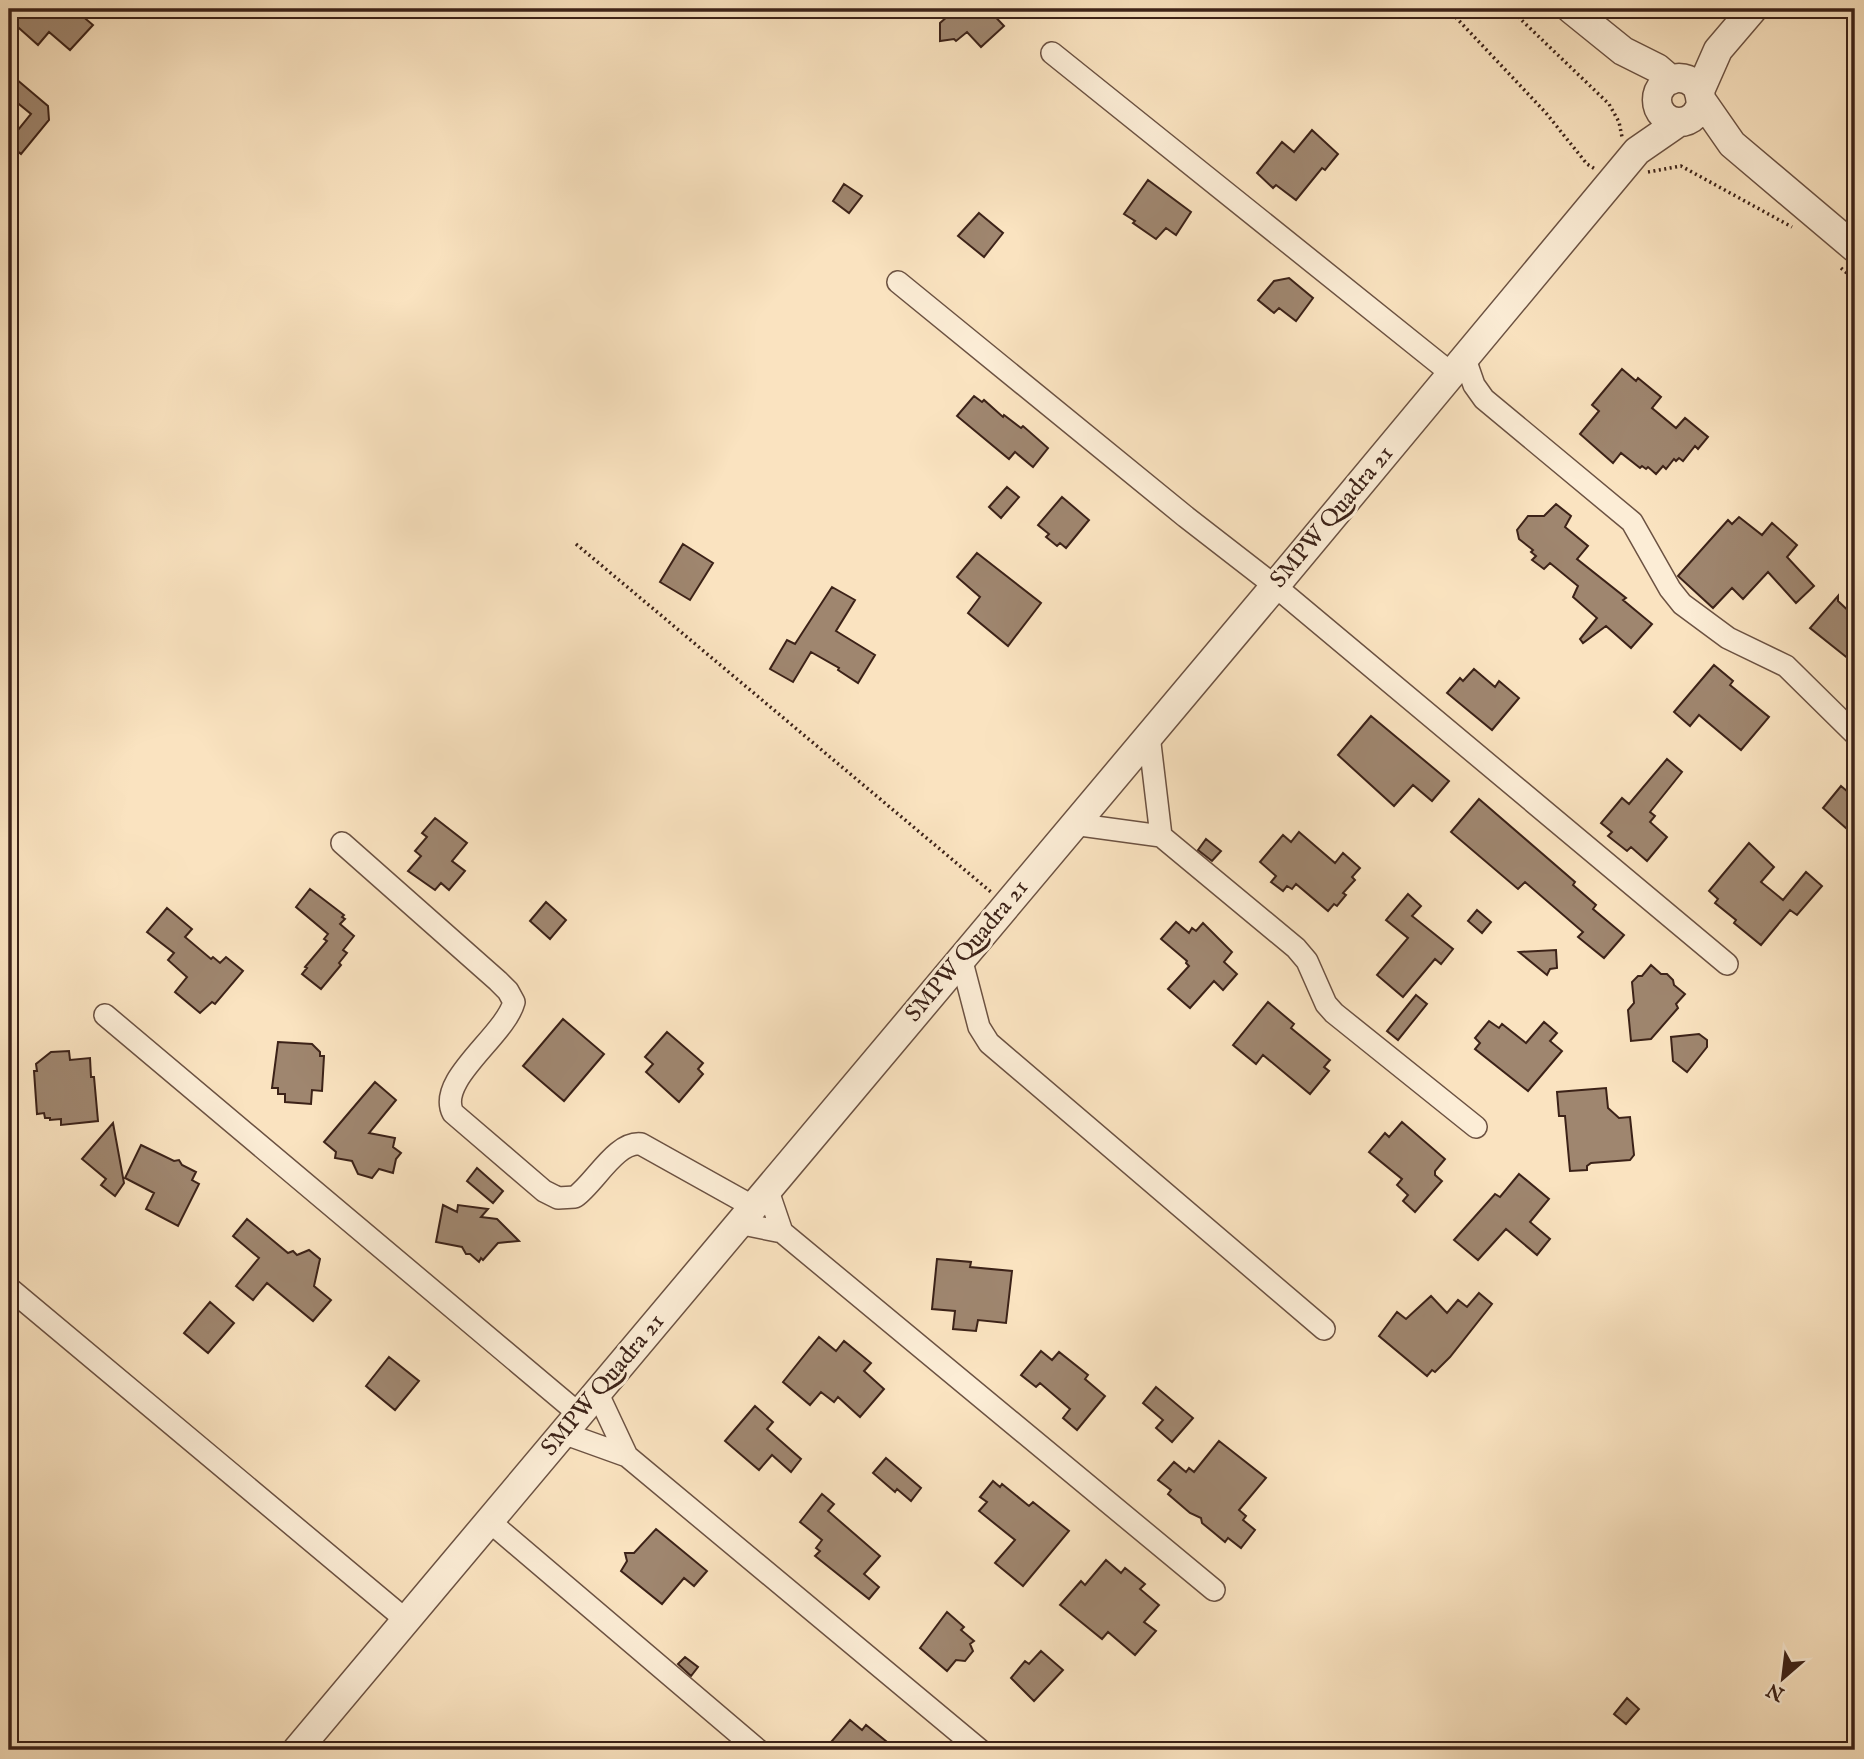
<svg xmlns="http://www.w3.org/2000/svg" width="1864" height="1759" font-family="'IM FELL English',serif">
<style>
.building{fill:#9f866f;stroke:#3c2218;stroke-width:2}
.lines{fill:none;stroke-linecap:round;stroke-linejoin:round}
.minor-casing{stroke:#6c5242;stroke-width:24}
.tertiary-casing{stroke:#6c5242;stroke-width:31}
.path{stroke:#3c2218;stroke-width:3.5;stroke-dasharray:2 3.5;stroke-linecap:butt}
.minor{stroke:#fcedd6;stroke-width:21}
.tertiary{stroke:#fcedd6;stroke-width:28}
.labels{text-anchor:middle;dominant-baseline:central;stroke-width:6;stroke-linejoin:round;paint-order:stroke}
.street-label{font-size:24px;fill:#3c2218;stroke:#fcedd6}
</style>
<rect width="100%" height="100%" fill="#fae3c0"/>
<filter id="stains"><feTurbulence type="fractalNoise" baseFrequency=".00286" numOctaves="4"/><feColorMatrix values="0 0 0 0 .2 0 0 0 0 .09 0 0 0 0 .02 0 0 0 .5 -.17"/></filter>
<radialGradient id="worn" r=".72"><stop offset=".6" stop-color="#630" stop-opacity="0"/><stop offset="1" stop-color="#630" stop-opacity=".3"/></radialGradient>
<!-- building -->
<path class="building" d="M22,9H74L93,25L70,50L49,32L38,45L11,21Z
M956,9H988L1004,26L981,47L967,32L956,41L954,39L940,41V23Z
M9,73L48,106L49,120L21,154L9,144V141L31,114L9,96Z
M1312,130L1338,154L1325,170L1322,168L1296,200L1276,185L1273,188L1257,173L1282,142L1294,152Z
M1148,180L1191,212L1176,235L1166,228L1156,239L1133,223L1135,221L1124,214Z
M844,184L862,196L849,213L833,201Z
M979,213L1003,233L984,257L958,236Z
M1289,278L1313,298L1296,321L1279,308L1274,313L1258,300L1274,281Z
M1622,369L1636,381L1638,378L1661,397L1652,408L1676,428L1685,418L1708,437L1698,449L1695,446L1683,461L1679,458L1676,461L1674,459L1666,469L1663,466L1656,474L1648,467L1646,469L1642,466L1640,468L1621,453L1613,463L1580,434L1599,411L1592,405Z
M974,396L982,402L984,400L1003,417L1004,415L1021,428L1023,426L1048,448L1033,467L1015,452L1009,459L957,416Z
M1007,487L1019,497L1001,518L989,507Z
M1062,497L1089,520L1066,548L1060,543L1057,546L1046,537L1049,534L1038,525Z
M1556,504L1571,516L1565,527L1588,546L1577,559L1626,598L1623,600L1652,624L1631,648L1606,626L1583,643L1580,639L1597,618L1573,597L1578,586L1550,563L1544,569L1532,560L1536,556L1531,552L1533,550L1519,539L1517,530L1528,516H1544Z
M1739,517L1762,535L1772,523L1797,545L1787,557L1814,586L1796,603L1768,572L1743,599L1732,588L1713,608L1678,576L1728,520L1732,524Z
M683,544L713,563L690,600L660,582Z
M977,553L1041,603L1008,646L968,613L980,597L957,577Z
M832,587L855,600L836,631L875,655L858,683L838,670L839,668L811,652L793,682L770,669L787,640L795,644Z
M1838,596V601L1855,617V664L1810,628Z
M1714,665L1733,681L1730,685L1769,717L1741,750L1699,715L1690,726L1674,712Z
M1474,669L1495,687L1499,681L1519,698L1492,730L1447,693L1460,678L1463,681Z
M1371,716L1449,781L1432,801L1413,785L1394,806L1338,755Z
M1667,759L1682,772L1650,812L1655,816L1650,822L1667,837L1647,861L1631,847L1627,851L1608,836L1612,832L1601,823L1622,798L1629,804Z
M1841,786L1855,798V836L1823,808Z
M1479,799L1575,882L1573,885L1596,905L1593,909L1624,935L1604,958L1578,937L1583,932L1525,882L1518,889L1451,832Z
M435,818L467,843L452,861L465,871L449,890L441,883L435,890L408,871L421,856L415,851L427,837L422,833Z
M1299,832L1335,863L1343,853L1360,868L1352,877L1355,880L1343,893L1346,895L1337,906L1334,904L1328,911L1296,884L1292,889L1287,886L1283,891L1271,882L1276,876L1260,862L1283,835L1291,842Z
M1206,839L1221,851L1212,861L1198,850Z
M1749,843L1774,867L1761,882L1783,900L1806,872L1822,886L1797,915L1790,910L1761,945L1734,923L1736,920L1715,903L1718,899L1709,891Z
M310,889L344,915L342,917L345,919L340,924L354,936L343,950L347,953L339,963L341,965L321,989L302,974L307,968L305,967L327,941L324,939L328,934L296,907Z
M1408,894L1421,906L1412,916L1453,949L1441,964L1435,959L1403,997L1377,975L1408,938L1386,920Z
M546,902L566,920L550,939L530,921Z
M167,908L192,929L185,937L211,959L213,957L220,963L226,957L243,971L215,1004L212,1002L200,1013L175,992L187,977L168,960L174,953L147,932Z
M1477,910L1491,922L1482,933L1468,921Z
M1176,922L1189,933L1192,928L1196,931L1203,923L1232,952L1224,962L1237,974L1223,990L1214,981L1190,1008L1168,989L1189,966L1186,963L1187,961L1161,939Z
M1556,950L1557,968L1550,969L1547,975L1519,952Z
M1651,965L1661,974H1667L1673,980L1674,985L1685,994L1676,1004L1678,1008L1651,1039L1631,1041L1628,1010L1634,1003L1632,982L1638,976H1642Z
M1416,995L1427,1004L1398,1040L1387,1031Z
M1268,1002L1294,1024L1291,1028L1330,1060L1324,1067L1329,1071L1310,1094L1263,1055L1256,1064L1233,1045Z
M563,1019L604,1054L564,1101L523,1066Z
M1489,1021L1499,1028L1502,1024L1526,1043L1544,1022L1557,1033L1550,1041L1562,1051L1528,1091L1475,1049L1480,1043L1475,1038Z
M667,1032L703,1063L698,1069L703,1074L679,1102L646,1072L653,1064L645,1057Z
M1699,1034L1707,1040V1047L1687,1072L1673,1061L1671,1037Z
M278,1042L312,1044L320,1052V1056H324L322,1091L312,1090L311,1104L285,1102V1094H278V1088H272Z
M69,1051L70,1060L90,1058L91,1077H94L98,1121L61,1125V1119L50,1120V1118H45L44,1113L37,1114L34,1071H37L36,1064L51,1052Z
M375,1082L396,1100L369,1133L395,1138L393,1147L401,1153L396,1159L393,1173L379,1169L372,1178L358,1174L352,1161L335,1158L336,1152L324,1142Z
M1606,1088L1608,1108L1619,1118L1630,1117L1634,1155L1630,1160L1591,1163L1587,1166V1170L1570,1171L1565,1116H1559L1557,1092Z
M1402,1122L1445,1159L1435,1171V1175L1442,1181L1415,1212L1403,1201L1408,1195L1397,1185L1402,1179L1369,1152L1385,1133L1389,1137Z
M113,1123L124,1183L115,1196L101,1185L106,1179L82,1159Z
M141,1145L174,1161L179,1160L182,1165L196,1172L192,1180L199,1184L178,1226L146,1209L154,1193L125,1178Z
M477,1168L503,1191L493,1203L467,1181Z
M1519,1174L1549,1199L1530,1222L1550,1239L1537,1255L1506,1229L1478,1260L1454,1240L1495,1194L1500,1197Z
M443,1205L457,1212L458,1205L488,1209L481,1217L497,1219L519,1241L498,1243L483,1260L481,1258L479,1262L470,1254H466L462,1247L436,1242Z
M247,1219L288,1253L293,1251L297,1255L309,1250L320,1259L314,1286L331,1300L313,1321L267,1283L253,1300L236,1286L259,1258L233,1236Z
M937,1259L971,1262L970,1267L1012,1271L1006,1323L978,1320L976,1331L953,1329L955,1311L932,1309Z
M1479,1293L1492,1304L1450,1357L1435,1372L1432,1370L1427,1376L1379,1336L1397,1312L1406,1319L1431,1296L1447,1313L1458,1300L1467,1307Z
M210,1302L234,1323L208,1353L184,1333Z
M819,1337L836,1351L844,1341L871,1363L864,1371L884,1389L860,1417L838,1397L834,1402L821,1392L810,1405L783,1382Z
M1041,1351L1052,1360L1059,1352L1088,1375L1085,1379L1105,1396L1077,1430L1063,1418L1070,1409L1040,1383L1036,1387L1021,1375Z
M389,1357L419,1381L395,1410L366,1386Z
M1156,1387L1193,1418L1172,1442L1156,1428L1163,1420L1143,1403Z
M755,1406L773,1422L767,1429L801,1459L791,1472L772,1455L759,1470L725,1441Z
M1219,1441L1266,1478L1239,1510L1246,1516L1243,1520L1255,1530L1241,1548L1228,1538L1225,1542L1213,1532L1202,1523L1201,1518L1190,1513L1168,1494L1171,1490L1158,1480L1174,1462L1186,1472L1189,1468L1194,1472Z
M886,1458L921,1488L911,1501L897,1489L895,1492L873,1473Z
M993,1481L1000,1487L1002,1484L1029,1506L1033,1502L1069,1531L1023,1586L995,1563L1015,1540L979,1511L987,1502L980,1497Z
M822,1494L834,1504L828,1511L880,1556L864,1574L879,1587L869,1599L815,1556L820,1551L816,1548L822,1540L800,1522Z
M656,1529L707,1571L694,1586L684,1578L662,1604L621,1571L627,1561L625,1553H634Z
M1106,1560L1121,1573L1125,1568L1145,1584L1140,1589L1159,1605L1144,1622L1156,1631L1135,1655L1108,1632L1102,1639L1060,1605L1081,1581L1085,1585Z
M947,1612L964,1627L961,1630L974,1641L970,1644L973,1651L965,1661L956,1660L947,1671L920,1648Z
M1041,1651L1063,1670L1034,1701L1011,1678L1025,1661L1029,1664Z
M685,1657L698,1667L691,1676L678,1664Z
M1627,1698L1639,1709L1626,1724L1614,1714Z
M850,1720L862,1730L866,1725L897,1750H841L831,1742Z"/>
<g class="lines">
<defs>
<path id="minor" d="M1052,53L1452,374
M898,282L1186,517L1275,586L1727,964
M1465,359L1474,385L1484,399L1632,522L1670,589L1682,604L1728,638L1786,666L1855,734
M1149,735L1161,836
M1073,824L1161,836L1296,948L1307,961L1326,1004L1334,1013L1476,1127
M342,843L498,981L508,991L514,1002C505,1036 436,1080 453,1113L544,1191L558,1198L575,1197C595,1183 616,1141 641,1144L752,1206
M961,958L979,1027L989,1043L1324,1329
M105,1015L579,1414
M767,1188L782,1232
M738,1223L782,1232L1214,1590
M9,1288L406,1620
M597,1392L627,1456
M563,1433L627,1456L980,1750
M489,1521L758,1750"/>
<path id="tertiary" d="M1571,9L1623,51L1657,68L1671,80
M1657 100a22 22 0 1 1 44 0a22 22 0 1 1-44 0Z
M1699,93L1718,50L1753,9
M1700,98L1732,144L1855,248
M297,1750L1275,586L1637,151L1679,122"/>
</defs>
<!-- minor casing -->
<use href="#minor" class="minor-casing"/>
<!-- tertiary casing -->
<use href="#tertiary" class="tertiary-casing"/>
<!-- path -->
<path class="path" d="M1448,9L1546,113L1587,164L1595,169
M1510,9L1609,104L1619,122L1622,137
M1648,172L1681,166L1792,227
M1841,268L1855,280
M576,544L991,892"/>
<!-- minor -->
<use href="#minor" class="minor"/>
<!-- tertiary -->
<use href="#tertiary" class="tertiary"/>
</g>
<g class="labels">
<!-- street labels -->
<g class="street-label">
<text transform="translate(1332 517) rotate(-50)">SMPW Quadra 21</text>
<text transform="translate(967 951) rotate(-50)">SMPW Quadra 21</text>
<text transform="translate(603 1385) rotate(-50)">SMPW Quadra 21</text>
</g>
</g>
<!-- margin -->
<rect width="1864" height="1759" fill="none" stroke="#fae3c0" stroke-width="35"/>
<rect x="10" y="10" width="1843" height="1738" fill="none" stroke="#3c2218" stroke-width="3.5"/>
<rect x="18" y="18" width="1829" height="1724" fill="none" stroke="#3c2218" stroke-width="2"/>
<!-- north arrow -->
<g transform="translate(1783 1678) rotate(208)" stroke="#fcedd6" stroke-width="5" paint-order="stroke">
<path d="M0-5L12 26L0 18L-12 26Z" fill="#3c2218"/>
<text y="-10" font-size="19" font-weight="bold" text-anchor="middle" fill="#3c2218">N</text>
</g>
<rect width="100%" height="100%" filter="url(#stains)"/>
<rect width="100%" height="100%" fill="url(#worn)"/>
</svg>
